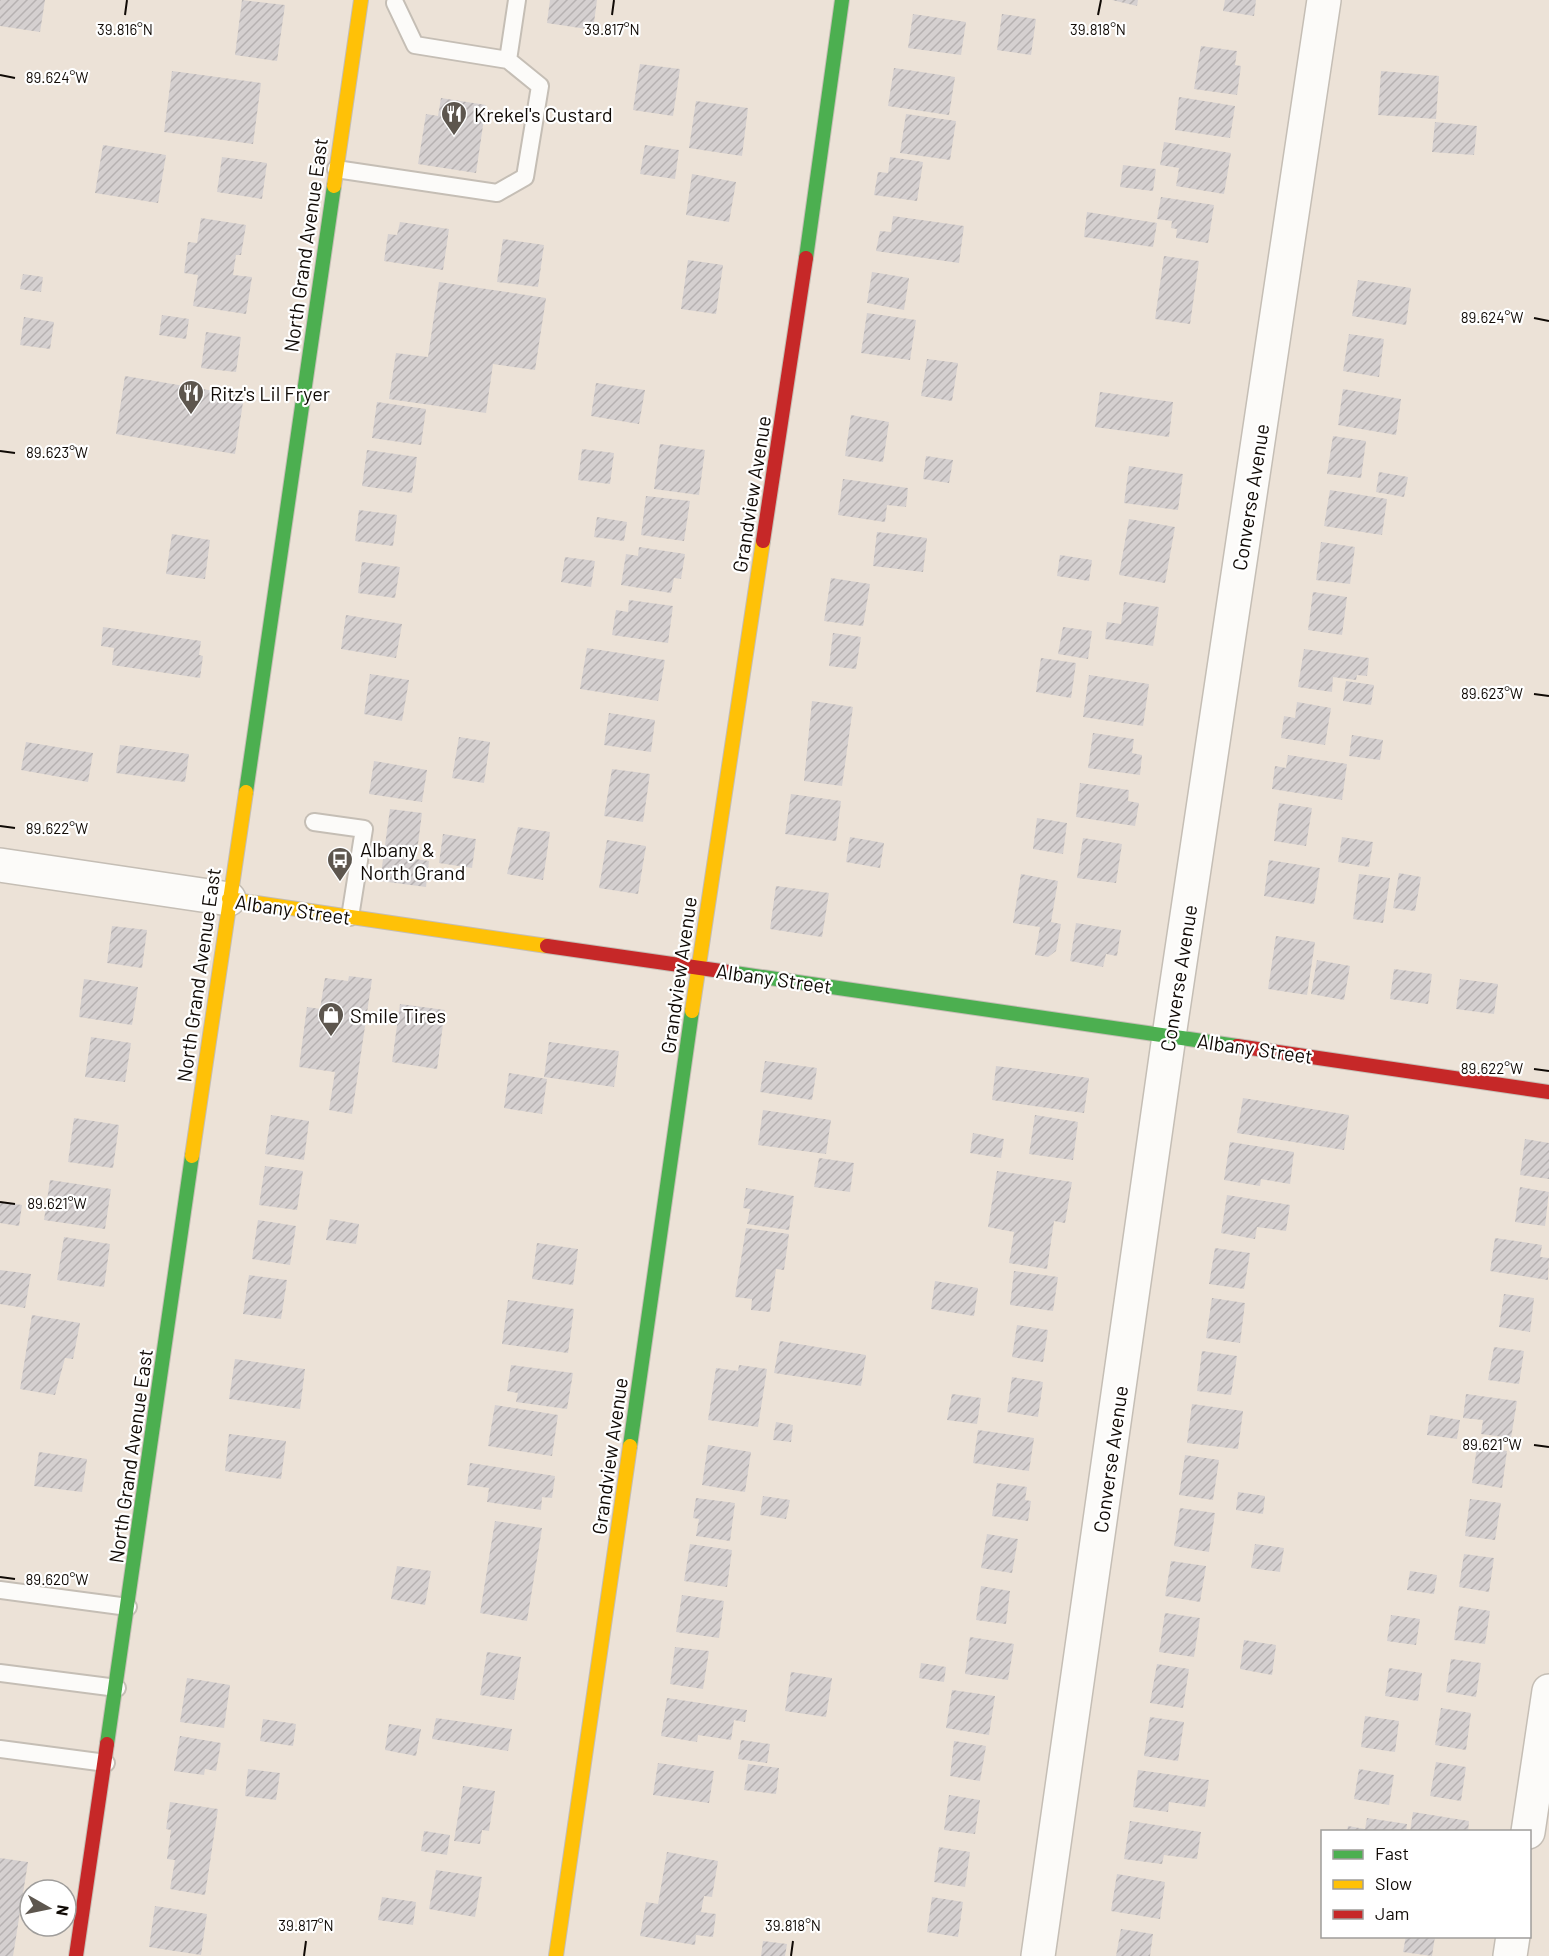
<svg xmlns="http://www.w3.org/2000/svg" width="1549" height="1956" font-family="Barlow,sans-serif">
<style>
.building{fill:url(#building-hatch)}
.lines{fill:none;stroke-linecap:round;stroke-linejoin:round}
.lane-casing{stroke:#c5beb5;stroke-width:20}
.street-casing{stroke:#c5beb5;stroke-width:36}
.fast-casing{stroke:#c5beb5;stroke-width:16}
.slow-casing{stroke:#c5beb5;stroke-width:16}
.jam-casing{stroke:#c5beb5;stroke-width:16}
.lane{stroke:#fcfbf9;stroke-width:16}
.street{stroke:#fcfbf9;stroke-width:33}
.fast{stroke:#4caf50;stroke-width:14}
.slow{stroke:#ffc107;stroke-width:14}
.jam{stroke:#c62828;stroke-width:14}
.ticks{fill:none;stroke:#100a05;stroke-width:2}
.labels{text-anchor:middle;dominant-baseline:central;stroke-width:4.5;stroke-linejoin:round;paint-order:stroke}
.poi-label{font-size:20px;fill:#100a05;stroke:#fff;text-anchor:start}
.street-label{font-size:20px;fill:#100a05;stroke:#fff}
.ticks-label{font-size:15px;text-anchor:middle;fill:#100a05;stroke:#fff;stroke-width:4.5;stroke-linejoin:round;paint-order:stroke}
</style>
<defs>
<pattern id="building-hatch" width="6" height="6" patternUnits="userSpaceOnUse" patternTransform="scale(1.5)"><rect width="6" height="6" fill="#d5d0d0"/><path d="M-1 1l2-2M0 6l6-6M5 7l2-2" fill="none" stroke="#b6b1b1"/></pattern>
</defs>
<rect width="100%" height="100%" fill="#ece2d7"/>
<!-- building -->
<path class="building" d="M0,0H45L40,32L0,26Z
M242,0L285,5L277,61L235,55Z
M550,0H597L593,30L547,23Z
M1112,0H1138L1137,6Z
M1225,0H1256L1254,16L1223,11Z
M913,14L966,22L961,55L908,48Z
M1002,14L1036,19L1031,55L997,50Z
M1201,46L1237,51L1235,65L1241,66L1237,95L1194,89Z
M640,64L680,69L673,116L633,110Z
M894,68L955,77L949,115L888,106Z
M172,71L261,83L253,144L164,132Z
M1381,71L1439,76L1436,119L1378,115Z
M1179,97L1235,106L1230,138L1175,130Z
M441,98L486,105L476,173L418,164L426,114L438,116Z
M696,101L748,108L742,156L689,148Z
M906,114L956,121L950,160L900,153Z
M1435,122L1477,126L1474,155L1432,152Z
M1164,142L1231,153L1224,194L1176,186L1179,168L1160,165Z
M103,145L166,155L158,203L95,193Z
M645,145L679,150L675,179L640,174Z
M222,157L267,163L262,199L217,192Z
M890,157L923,162L917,201L874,195L878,172L888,173Z
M1123,165L1156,169L1153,191L1120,187Z
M692,174L736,182L729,222L686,215Z
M1161,197L1214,205L1208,243L1176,238L1177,229L1171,228L1172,221L1157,219Z
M1087,212L1157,223L1153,247L1084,237Z
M893,216L964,226L959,263L876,251L880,231L891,232Z
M201,218L246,225L241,255H236L233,275L252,277L246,314L193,306L198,275L184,273L188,242L197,243Z
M400,222L449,229L443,270L384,261L388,234L397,235Z
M503,239L544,245L538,287L497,282Z
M1164,256L1199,261L1190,324L1155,319Z
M688,260L723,265L716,314L681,309Z
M872,272L909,278L904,310L867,303Z
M23,274L43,277L41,292L20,289Z
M1358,280L1411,288L1406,325L1352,316Z
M439,282L546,298L535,370L493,364L486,413L389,399L396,353L428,357Z
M867,313L916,320L910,360L861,353Z
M162,315L189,319L186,339L159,335Z
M24,317L54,322L50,349L20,345Z
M206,332L241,337L236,372L201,368Z
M1349,334L1384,339L1379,377L1343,371Z
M927,359L958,363L952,401L921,396Z
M125,376L244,396L235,454L116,434Z
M596,383L645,390L639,424L591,416Z
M1343,389L1401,399L1396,435L1338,425Z
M1100,392L1173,402L1169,437L1095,427Z
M377,402L426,409L421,445L372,438Z
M851,415L889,422L883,462L845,456Z
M1333,436L1366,441L1361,478L1327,474Z
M660,444L705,450L699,495L654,489Z
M582,449L614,453L610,484L578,480Z
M367,450L417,457L412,493L362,486Z
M926,456L953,460L949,483L923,479Z
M1129,466L1183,474L1178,510L1124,503Z
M1379,472L1408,477L1404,497L1376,492Z
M843,479L908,488L906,507L887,505L885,522L838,515Z
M1330,490L1387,499L1382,535L1324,526Z
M646,496L690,501L684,541L641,535Z
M359,510L397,515L393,546L355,541Z
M597,517L627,522L624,541L594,537Z
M1129,519L1175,527L1165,583L1119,575Z
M877,532L927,538L923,572L873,566Z
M172,534L210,540L205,579L166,574Z
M1321,542L1355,547L1350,584L1316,580Z
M639,547L685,554L681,579L674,578L671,593L621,585L626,554L638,556Z
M1060,555L1092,560L1089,581L1057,576Z
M565,557L595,561L591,587L561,582Z
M362,562L400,567L395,598L358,593Z
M831,578L870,584L863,626L824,621Z
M1313,592L1347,597L1342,635L1308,630Z
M629,600L673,606L668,643L612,635L616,610L628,612Z
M1124,602L1159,607L1153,646L1105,639L1107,622L1121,624Z
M346,615L402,624L396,658L341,649Z
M103,627L201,641L199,655L203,656L200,678L112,665L114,648L101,646Z
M1063,627L1092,631L1088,659L1058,654Z
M833,633L861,637L856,669L829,666Z
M587,648L665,660L658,701L580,689Z
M1304,649L1369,658L1367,676L1357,675L1356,680L1333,677L1332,692L1298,687Z
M1041,658L1076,663L1071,698L1036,692Z
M370,674L409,680L402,721L364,714Z
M1089,675L1149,684L1143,726L1083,717Z
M1346,681L1374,685L1371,705L1343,701Z
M812,701L853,707L842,786L804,781Z
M1297,702L1331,708L1325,745L1281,738L1284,716L1295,718Z
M609,713L655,720L651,752L604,745Z
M1093,733L1134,739L1132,753L1142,755L1140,775L1088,768Z
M1352,735L1383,740L1380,760L1349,756Z
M459,737L490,742L484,783L452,778Z
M26,742L93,753L88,782L21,770Z
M120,745L189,754L185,782L116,773Z
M1288,755L1347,764L1342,800L1272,789L1275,766L1286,768Z
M374,761L427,770L422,802L369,794Z
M612,769L650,774L643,822L604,816Z
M1080,783L1129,790L1128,801L1139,803L1135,826L1076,817Z
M791,794L841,801L836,841L785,834Z
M1279,803L1312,808L1306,846L1274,841Z
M390,809L422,813L416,859L429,861L426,887L380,881Z
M1037,818L1067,823L1063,854L1033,849Z
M518,827L550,832L543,880L507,874Z
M443,834L476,839L472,868L439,863Z
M850,837L884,843L880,868L846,862Z
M1342,837L1373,842L1369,867L1338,862Z
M1083,838L1122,844L1116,883L1077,878Z
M607,840L646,846L638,894L599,888Z
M1269,860L1320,868L1314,904L1264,896Z
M1399,873L1421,877L1415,911L1393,908Z
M1021,874L1058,881L1051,922L1061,924L1056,951L1048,957L1035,955L1040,927L1013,923Z
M1359,874L1390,878L1383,923L1353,919Z
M776,886L829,893L822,937L770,929Z
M1076,923L1121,930L1117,956L1106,954L1103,967L1070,961Z
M112,926L147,930L142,968L107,963Z
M1276,936L1315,942L1307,995L1268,989Z
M1317,960L1350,966L1344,1000L1311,994Z
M1394,969L1432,974L1428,1004L1390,999Z
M349,976L372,979L352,1114L329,1110L335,1072L299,1067L307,1007L320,1009L325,978L348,981Z
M84,979L138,987L132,1025L79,1017Z
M1460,979L1498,984L1494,1014L1456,1009Z
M400,1004L445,1010L437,1069L392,1062Z
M91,1037L131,1043L125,1082L85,1077Z
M549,1042L619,1051L614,1087L544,1077Z
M765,1061L817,1068L812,1100L760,1092Z
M996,1066L1089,1078L1084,1113L992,1100Z
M509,1073L547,1079L542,1114L504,1108Z
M1243,1098L1349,1115L1344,1150L1237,1133Z
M763,1110L831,1120L826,1154L758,1145Z
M271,1115L309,1121L304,1160L265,1154Z
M1035,1115L1078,1122L1073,1160L1029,1154Z
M74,1118L119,1125L113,1168L68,1162Z
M973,1133L1004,1139L1001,1158L970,1153Z
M1525,1139L1549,1143V1179L1520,1175Z
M1230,1142L1294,1152L1290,1184L1261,1179L1260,1186L1224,1180Z
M819,1158L854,1163L850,1192L814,1187Z
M265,1166L303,1171L297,1210L259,1205Z
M997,1171L1072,1182L1065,1223L1054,1221L1047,1269L1009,1263L1014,1232L988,1227Z
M50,1180L111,1189L105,1229L44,1220Z
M1520,1187L1549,1192L1545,1226L1515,1222Z
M746,1188L794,1196L789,1230L747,1224L750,1209L743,1208Z
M1227,1195L1290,1205L1286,1231L1257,1227L1255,1239L1221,1233Z
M0,1202L22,1205L19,1226L0,1223Z
M330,1219L359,1224L356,1244L326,1240Z
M258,1220L296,1226L290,1265L252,1259Z
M746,1228L789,1234L784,1270L776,1269L770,1312L751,1310L752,1299L735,1297Z
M64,1237L110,1244L104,1287L57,1280Z
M1495,1238L1542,1245L1540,1257L1549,1258L1548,1280L1490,1271Z
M537,1243L578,1249L573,1285L532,1279Z
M1215,1248L1250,1253L1244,1289L1209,1284Z
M0,1270L31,1274L25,1308L0,1304Z
M1014,1271L1058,1277L1053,1311L1010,1305Z
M249,1275L287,1280L281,1319L243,1314Z
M935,1281L978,1288L974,1316L931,1309Z
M1504,1294L1534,1298L1530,1332L1499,1327Z
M1212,1298L1245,1303L1240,1343L1206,1338Z
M508,1300L574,1309L568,1353L502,1344Z
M32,1315L80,1323L73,1359L65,1358L55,1395L20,1389Z
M1017,1325L1048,1330L1043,1362L1012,1357Z
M780,1341L866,1355L861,1386L774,1373Z
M1494,1347L1524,1351L1519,1384L1488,1380Z
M1202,1351L1237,1356L1231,1395L1197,1391Z
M235,1359L305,1369L300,1409L229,1399Z
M511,1365L573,1373L567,1409L516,1402L518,1393L507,1391Z
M739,1365L767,1369L758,1427L708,1420L716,1368L738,1371Z
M1012,1377L1043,1382L1038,1417L1007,1412Z
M952,1394L981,1398L977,1424L947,1420Z
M1466,1394L1517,1401L1511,1438L1481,1434L1483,1420L1463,1418Z
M1192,1404L1243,1411L1238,1449L1187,1443Z
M495,1405L558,1415L552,1456L488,1446Z
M1430,1415L1460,1420L1457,1439L1427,1435Z
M776,1422L793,1425L791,1442L773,1440Z
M978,1430L1034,1438L1029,1471L973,1463Z
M229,1434L286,1441L281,1479L225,1471Z
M708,1445L751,1452L745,1492L702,1485Z
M1477,1446L1507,1451L1502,1488L1472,1483Z
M39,1452L87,1459L82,1492L34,1486Z
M1185,1455L1219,1460L1213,1500L1179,1495Z
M470,1463L555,1476L552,1498L542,1497L541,1510L487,1502L489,1488L467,1485Z
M997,1483L1027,1487L1025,1500L1031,1501L1028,1521L992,1516Z
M1238,1492L1265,1496L1263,1514L1236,1510Z
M763,1496L790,1500L786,1519L760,1515Z
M696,1498L735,1503L730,1541L696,1536L699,1519L693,1518Z
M1470,1499L1501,1503L1495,1540L1465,1536Z
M1180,1508L1215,1513L1209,1552L1174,1546Z
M495,1521L542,1528L527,1621L480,1613Z
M987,1534L1018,1539L1012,1573L981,1568Z
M690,1544L732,1550L727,1587L684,1581Z
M1255,1544L1284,1548L1280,1572L1251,1568Z
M1464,1554L1494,1558L1489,1592L1459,1587Z
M1171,1561L1206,1566L1200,1602L1165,1596Z
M397,1566L431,1571L425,1605L391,1599Z
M1410,1571L1437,1575L1434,1594L1407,1590Z
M981,1586L1010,1591L1006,1624L976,1620Z
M682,1595L724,1601L719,1638L676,1632Z
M1459,1606L1490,1611L1485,1644L1454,1640Z
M1165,1613L1200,1618L1194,1657L1159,1652Z
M1391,1615L1420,1619L1416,1645L1387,1641Z
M970,1637L1014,1644L1008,1680L965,1674Z
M1244,1640L1276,1645L1272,1675L1240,1669Z
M675,1647L709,1651L703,1689L670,1684Z
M487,1652L521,1657L514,1700L480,1695Z
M1451,1659L1481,1663L1476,1697L1446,1692Z
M921,1663L946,1667L944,1682L919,1678Z
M1157,1664L1189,1669L1183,1708L1150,1703Z
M1389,1668L1422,1673L1418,1701L1385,1696Z
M791,1672L832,1678L826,1717L785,1711Z
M187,1678L230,1685L224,1728L180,1722Z
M952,1690L995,1696L989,1735L946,1728Z
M667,1698L747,1710L745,1722L734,1720L731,1740L698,1735L697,1742L661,1736Z
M1441,1708L1471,1713L1466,1750L1435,1745Z
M1365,1716L1399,1721L1395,1752L1361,1747Z
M1150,1717L1184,1722L1178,1761L1144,1756Z
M436,1718L512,1729L508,1751L432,1739Z
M263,1719L296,1724L293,1746L260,1741Z
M389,1724L421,1729L416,1756L385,1750Z
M180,1736L221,1743L216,1771L205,1769L204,1775L174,1771Z
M741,1740L770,1744L767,1763L738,1759Z
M954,1741L986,1746L980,1781L950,1776Z
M1436,1762L1466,1767L1461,1801L1430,1796Z
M658,1763L714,1771L709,1803L653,1795Z
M748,1764L779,1768L776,1794L744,1790Z
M248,1769L280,1773L276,1800L245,1796Z
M1359,1769L1394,1775L1389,1805L1354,1799Z
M1138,1770L1209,1780L1205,1807L1169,1802L1168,1812L1133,1807Z
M463,1786L495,1791L489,1831L482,1830L480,1844L454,1841Z
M949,1795L980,1800L975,1834L944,1830Z
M170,1802L218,1809L205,1895L170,1889L175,1860L167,1859L171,1830L166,1829Z
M1413,1812L1469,1821L1468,1832H1410Z
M1367,1818L1407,1824L1406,1832H1347L1348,1826L1365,1829Z
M1130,1821L1201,1832L1197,1859L1164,1855L1162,1864L1124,1859Z
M424,1831L450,1835L447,1855L421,1851Z
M939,1847L970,1852L965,1887L934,1882Z
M667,1852L718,1861L712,1897L704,1896L701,1912L716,1914L713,1937L696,1935L695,1945L640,1936L646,1902L658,1904Z
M0,1858L28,1862L13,1956H0Z
M436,1870L482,1877L475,1917L429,1909Z
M1117,1874L1165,1882L1160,1919L1111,1911Z
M382,1897L416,1902L413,1925L378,1920Z
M932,1897L963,1902L958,1937L927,1932Z
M155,1906L207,1914L201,1955L149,1947Z
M1121,1929L1153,1934L1150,1956H1116Z
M1406,1936H1435L1432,1956L1403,1952Z
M763,1941L787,1944L785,1956H761Z"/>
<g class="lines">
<defs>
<path id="lane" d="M395,3L415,45L508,60L517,0
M336,169L497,193L525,177L540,86L508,60
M314,822L364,829L350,917
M0,1590L128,1607
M0,1673L117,1688
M0,1749L106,1763"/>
<path id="street" d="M0,865L229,899
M1528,1832L1549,1691
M1038,1956L1169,1036L1324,0
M1510,1956L1513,1936"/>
<path id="fast" d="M806,258L842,0
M246,792L334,186
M728,972L1237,1046
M630,1446L692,1011
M107,1744L192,1156"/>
<path id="slow" d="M334,186L361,0
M229,899L547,946
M692,1011L763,541
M192,1156L246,792
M556,1956L630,1446"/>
<path id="jam" d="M763,541L806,258
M547,946L728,972
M1237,1046L1549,1092
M76,1956L107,1744"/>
</defs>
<!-- lane casing -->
<use href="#lane" class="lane-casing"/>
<!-- street casing -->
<use href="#street" class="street-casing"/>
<!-- fast casing -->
<use href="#fast" class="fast-casing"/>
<!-- slow casing -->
<use href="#slow" class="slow-casing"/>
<!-- jam casing -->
<use href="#jam" class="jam-casing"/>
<!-- lane -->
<use href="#lane" class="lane"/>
<!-- street -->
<use href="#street" class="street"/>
<!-- fast -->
<use href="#fast" class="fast"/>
<!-- slow -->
<use href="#slow" class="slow"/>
<!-- jam -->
<use href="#jam" class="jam"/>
</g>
<!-- ticks -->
<path class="ticks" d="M125,15L127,0M612,15L614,0M1098,15L1101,0M0,75L15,78M1534,318L1549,321M0,451L15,453M1534,694L1549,696M0,826L15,828M1534,1069L1549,1071M0,1202L15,1204M1534,1445L1549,1447M0,1577L15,1579M304,1956L306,1941M791,1956L793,1941"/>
<!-- icons -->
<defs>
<symbol id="restaurant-pin" viewBox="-11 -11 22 30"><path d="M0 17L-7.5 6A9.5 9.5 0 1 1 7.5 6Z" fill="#5d564e" stroke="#fff"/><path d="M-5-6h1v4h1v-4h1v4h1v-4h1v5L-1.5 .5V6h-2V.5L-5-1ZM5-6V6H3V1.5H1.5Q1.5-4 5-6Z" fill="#fff"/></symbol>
<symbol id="bus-pin" viewBox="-11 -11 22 30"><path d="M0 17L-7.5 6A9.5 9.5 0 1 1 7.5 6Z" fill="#5d564e" stroke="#fff"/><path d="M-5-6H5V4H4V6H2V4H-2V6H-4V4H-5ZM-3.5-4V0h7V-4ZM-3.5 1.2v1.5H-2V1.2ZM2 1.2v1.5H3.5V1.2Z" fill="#fff"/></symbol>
<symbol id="shop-pin" viewBox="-11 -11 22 30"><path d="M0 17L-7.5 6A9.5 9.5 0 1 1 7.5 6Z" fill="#5d564e" stroke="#fff"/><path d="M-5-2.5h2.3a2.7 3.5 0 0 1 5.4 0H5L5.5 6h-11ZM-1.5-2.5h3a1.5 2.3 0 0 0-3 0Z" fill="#fff"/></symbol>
</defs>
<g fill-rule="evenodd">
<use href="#restaurant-pin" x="439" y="99" width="30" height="40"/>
<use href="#restaurant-pin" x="176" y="378" width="30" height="40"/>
<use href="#bus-pin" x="325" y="845" width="30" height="40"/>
<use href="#shop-pin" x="316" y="1000" width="30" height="40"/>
</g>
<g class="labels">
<!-- poi labels -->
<g class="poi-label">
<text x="474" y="114">Krekel's Custard</text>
<text x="210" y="393">Ritz's Lil Fryer</text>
<text x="360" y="849">Albany &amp;<tspan x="360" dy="23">North Grand</tspan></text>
<text x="350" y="1015">Smile Tires</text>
</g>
<!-- street labels -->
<g class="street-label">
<text transform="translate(305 245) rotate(-82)">North Grand Avenue East</text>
<text transform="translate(751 494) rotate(-81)">Grandview Avenue</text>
<text transform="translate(1250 497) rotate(-81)">Converse Avenue</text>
<text transform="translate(293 909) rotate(8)">Albany Street</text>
<text transform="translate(198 975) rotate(-82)">North Grand Avenue East</text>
<text transform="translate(678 975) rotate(-82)">Grandview Avenue</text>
<text transform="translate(774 978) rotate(8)">Albany Street</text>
<text transform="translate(1178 978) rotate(-81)">Converse Avenue</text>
<text transform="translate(1255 1048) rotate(8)">Albany Street</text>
<text transform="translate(130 1456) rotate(-82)">North Grand Avenue East</text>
<text transform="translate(609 1456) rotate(-82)">Grandview Avenue</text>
<text transform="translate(1110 1459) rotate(-82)">Converse Avenue</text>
</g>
</g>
<g class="ticks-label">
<text x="125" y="35">39.816°N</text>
<text x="612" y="35">39.817°N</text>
<text x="1098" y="35">39.818°N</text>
<text x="57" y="83">89.624°W</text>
<text x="1492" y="323">89.624°W</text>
<text x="57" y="458">89.623°W</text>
<text x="1492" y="699">89.623°W</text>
<text x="57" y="834">89.622°W</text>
<text x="1492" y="1074">89.622°W</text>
<text x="57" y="1209">89.621°W</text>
<text x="1492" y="1450">89.621°W</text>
<text x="57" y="1585">89.620°W</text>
<text x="306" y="1931">39.817°N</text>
<text x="793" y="1931">39.818°N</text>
</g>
<!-- legend -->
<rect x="1321" y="1830" width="210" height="108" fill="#ffffff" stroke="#9f9d9b" stroke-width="1.5"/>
<rect x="1333" y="1850" width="30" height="9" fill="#4caf50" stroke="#9f9d9b" stroke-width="1.5"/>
<text x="1375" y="1860" font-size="18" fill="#100a05">Fast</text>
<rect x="1333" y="1880" width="30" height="9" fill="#ffc107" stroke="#9f9d9b" stroke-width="1.5"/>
<text x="1375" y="1890" font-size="18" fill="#100a05">Slow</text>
<rect x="1333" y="1910" width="30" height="9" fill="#c62828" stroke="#9f9d9b" stroke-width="1.5"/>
<text x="1375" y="1920" font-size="18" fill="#100a05">Jam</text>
<!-- north arrow -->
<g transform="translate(48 1908) rotate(99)"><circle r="28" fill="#ffffff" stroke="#9f9d9b" stroke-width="1.5"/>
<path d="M0-4.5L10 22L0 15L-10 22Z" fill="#5d564e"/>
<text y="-9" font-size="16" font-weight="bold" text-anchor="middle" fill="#100a05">N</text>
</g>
</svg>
